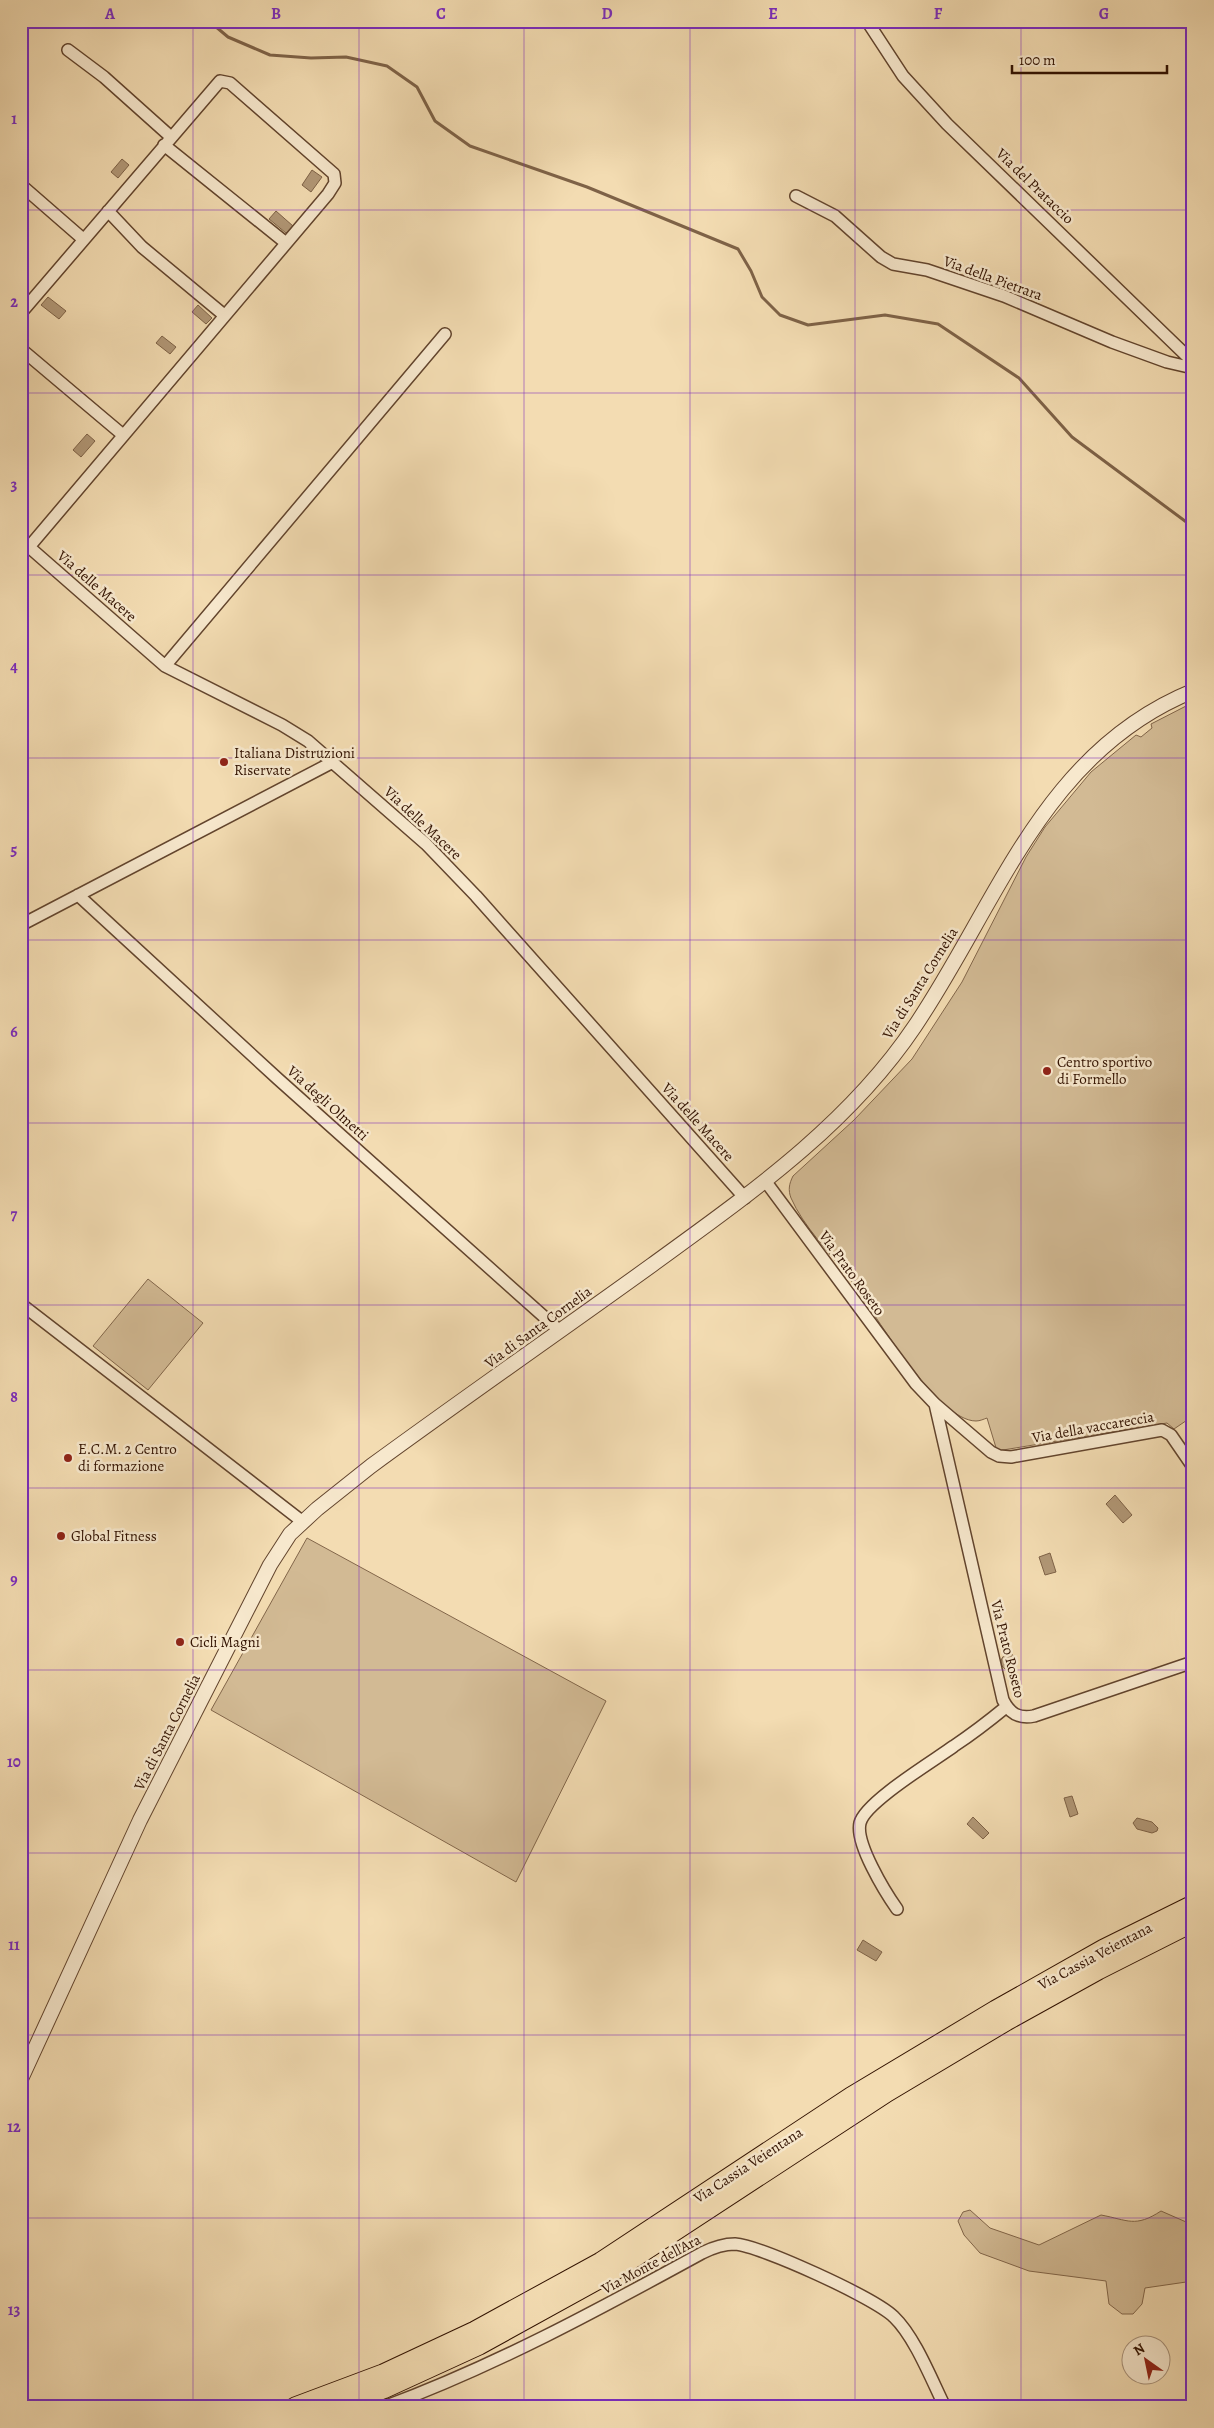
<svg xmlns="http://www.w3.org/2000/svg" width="1214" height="2428" font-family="Alegreya,serif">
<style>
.green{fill:#d2ba94;stroke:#82664a}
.water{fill:#b19776;stroke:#7e6247}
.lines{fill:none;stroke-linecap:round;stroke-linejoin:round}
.stream{stroke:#7e6247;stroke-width:3}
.minor-casing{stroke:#62442d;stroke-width:14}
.tertiary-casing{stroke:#62442d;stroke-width:16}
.trunk-casing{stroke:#321201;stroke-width:21}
.minor{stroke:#f7e8cd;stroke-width:11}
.tertiary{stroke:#f7e8cd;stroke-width:14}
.trunk{stroke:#f3dcb2;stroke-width:19}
.grid{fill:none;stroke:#7b2cbf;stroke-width:1;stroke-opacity:0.55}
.poi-dot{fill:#8f2418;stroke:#f7e8cd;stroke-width:2}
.labels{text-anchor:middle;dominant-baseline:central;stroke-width:5;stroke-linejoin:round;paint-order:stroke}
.street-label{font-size:15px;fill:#321201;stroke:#f7e8cd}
.poi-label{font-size:15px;fill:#321201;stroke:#f7e8cd;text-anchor:start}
.neatline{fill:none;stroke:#7b2cbf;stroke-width:2}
.grid-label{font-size:16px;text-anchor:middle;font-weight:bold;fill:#7b2cbf}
</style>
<rect width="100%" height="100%" fill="#f3dcb2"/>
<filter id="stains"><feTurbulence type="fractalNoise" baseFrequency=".004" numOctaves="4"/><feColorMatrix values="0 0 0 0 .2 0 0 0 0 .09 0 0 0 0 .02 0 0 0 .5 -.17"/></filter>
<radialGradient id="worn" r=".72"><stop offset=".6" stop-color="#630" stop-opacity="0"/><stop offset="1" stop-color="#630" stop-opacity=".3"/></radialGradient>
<!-- green -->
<path class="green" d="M1188,705L1193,709V1416L1174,1429L1167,1423L997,1451L987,1418C984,1419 980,1421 976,1421C936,1421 872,1308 849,1278C831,1254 803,1226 791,1198C788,1190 789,1184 793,1176L854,1120L912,1059L962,982L1026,857L1045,827L1091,772L1136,735L1141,737L1152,728L1151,724Z
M148,1279L203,1323L148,1390L93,1346Z
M307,1538L606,1701L516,1882L211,1710Z
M970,2210L990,2228L1039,2245L1101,2215C1128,2220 1135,2228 1161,2211L1193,2225V2281L1145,2288L1142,2304L1133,2314H1122L1109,2304L1106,2281L1029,2271L980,2253L964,2235L958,2221L963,2212Z"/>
<!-- water -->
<path class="water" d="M122,159L129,165L118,178L111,172Z
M312,170L322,177L311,192L302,185Z
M276,211L293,226L286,233L269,219Z
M48,297L66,311L59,319L41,305Z
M198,305L212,318L206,324L192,312Z
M162,336L176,347L170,354L156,343Z
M87,434L95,441L81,457L73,450Z
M1115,1495L1132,1515L1123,1523L1106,1504Z
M1050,1553L1056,1572L1045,1575L1039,1557Z
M1001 1662a8 8 0 1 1 16 0a8 8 0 1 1-16 0Z
M1072,1796L1078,1814L1070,1817L1064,1798Z
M973,1817L989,1833L983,1839L967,1824Z
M1137,1818L1152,1822L1158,1828L1157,1831L1152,1833L1137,1829L1133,1823Z
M863,1940L882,1952L876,1961L857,1950Z"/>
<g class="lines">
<!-- stream -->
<path class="stream" d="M209,21L228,37L270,55L311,58L346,57L387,66L417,87L435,121L470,146L587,187L738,249L751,271L762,297L780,315L808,325L885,315L938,324L1019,378L1072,437L1193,527"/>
<defs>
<path id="minor" d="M867,21L903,76L947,124L1193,362
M68,50L104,77L171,137
M164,145L286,243
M21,185L83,239
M796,196L835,216L881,257L893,264L927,270L1004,296L1112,342L1167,362L1193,368
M108,211L142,247L224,315
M21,313L220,81L230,83L334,174L335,183L328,194L29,547
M21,349L123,435
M21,540L165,666L282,725L308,741L426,844L476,896L745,1198
M165,666L445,334
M78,895L278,1079L560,1331
M21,925L333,762
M766,1182L916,1384L935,1404L991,1452L999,1456L1011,1457L1162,1430L1171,1435L1193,1467
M21,1304L303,1522
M935,1404L1003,1700C1010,1714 1019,1719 1034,1716L1193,1662
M897,1909C885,1892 855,1843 860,1823C865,1802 935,1760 954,1746C972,1734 989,1721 1006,1707
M384,2407C495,2366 598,2310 702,2253C712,2248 723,2244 735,2244C761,2246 875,2298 894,2317C915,2337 932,2381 945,2407"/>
<path id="tertiary" d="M21,2079L140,1820L270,1565L290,1534L317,1509L371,1466C464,1398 559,1332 652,1265C748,1195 848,1126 915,1026C998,903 1043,752 1193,691"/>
<path id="trunk" d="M295,2407L383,2374L475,2331L601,2262L851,2097L996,2010L1104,1949L1193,1905
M338,2407L383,2389L479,2345L615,2270L887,2092L1006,2021L1098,1970L1193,1922"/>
</defs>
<!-- minor casing -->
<use href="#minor" class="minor-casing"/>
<!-- tertiary casing -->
<use href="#tertiary" class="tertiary-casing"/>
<!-- trunk casing -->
<use href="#trunk" class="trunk-casing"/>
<!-- minor -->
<use href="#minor" class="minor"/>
<!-- tertiary -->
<use href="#tertiary" class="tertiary"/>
<!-- trunk -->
<use href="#trunk" class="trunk"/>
</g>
<!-- grid -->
<path class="grid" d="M193,21V2407M359,21V2407M524,21V2407M690,21V2407M855,21V2407M1021,21V2407M21,210H1193M21,393H1193M21,575H1193M21,758H1193M21,940H1193M21,1123H1193M21,1305H1193M21,1488H1193M21,1670H1193M21,1853H1193M21,2035H1193M21,2218H1193"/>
<!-- markers -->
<g class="poi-dot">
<circle cx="224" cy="762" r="5"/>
<circle cx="1047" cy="1071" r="5"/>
<circle cx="68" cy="1458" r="5"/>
<circle cx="61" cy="1536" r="5"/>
<circle cx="180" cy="1642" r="5"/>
</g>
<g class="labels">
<!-- street labels -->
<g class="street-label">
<text transform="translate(1035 186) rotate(44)">Via del Prataccio</text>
<text transform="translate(993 278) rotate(20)">Via della Pietrara</text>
<text transform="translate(97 586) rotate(41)">Via delle Macere</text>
<text transform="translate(423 823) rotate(43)">Via delle Macere</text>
<text transform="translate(920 983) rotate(-58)">Via di Santa Cornelia</text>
<text transform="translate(328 1103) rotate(42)">Via degli Olmetti</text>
<text transform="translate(698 1122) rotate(48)">Via delle Macere</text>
<text transform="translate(852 1273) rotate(54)">Via Prato Roseto</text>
<text transform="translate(538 1327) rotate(-36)">Via di Santa Cornelia</text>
<text transform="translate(1093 1427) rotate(-10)">Via della vaccareccia</text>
<text transform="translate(1008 1649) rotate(76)">Via Prato Roseto</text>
<text transform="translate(167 1732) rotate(-63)">Via di Santa Cornelia</text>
<text transform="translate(1095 1956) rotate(-28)">Via Cassia Veientana</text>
<text transform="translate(748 2165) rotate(-33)">Via Cassia Veientana</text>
<text transform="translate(651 2264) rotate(-28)">Via Monte dell'Ara</text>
</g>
<!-- poi labels -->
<g class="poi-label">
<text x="234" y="753">Italiana Distruzioni<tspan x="234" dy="17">Riservate</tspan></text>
<text x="1057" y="1062">Centro sportivo<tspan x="1057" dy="17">di Formello</tspan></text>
<text x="78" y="1449">E.C.M. 2 Centro<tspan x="78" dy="17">di formazione</tspan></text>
<text x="71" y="1536">Global Fitness</text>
<text x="190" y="1642">Cicli Magni</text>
</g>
</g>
<!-- margin -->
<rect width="1214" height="2428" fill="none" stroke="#f3dcb2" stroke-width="55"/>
<!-- north arrow -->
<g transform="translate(1146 2360) rotate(327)"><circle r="24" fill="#f7e8cd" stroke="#a8927b"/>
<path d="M0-4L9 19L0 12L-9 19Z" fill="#8f2418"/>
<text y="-8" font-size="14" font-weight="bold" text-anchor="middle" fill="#321201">N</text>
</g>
<!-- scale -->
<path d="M1012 65v8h155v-8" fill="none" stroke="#321201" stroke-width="2.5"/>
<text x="1019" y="65" font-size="15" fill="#321201" stroke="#f7e8cd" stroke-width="4" paint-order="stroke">100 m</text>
<rect x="28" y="28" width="1158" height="2372" class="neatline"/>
<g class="grid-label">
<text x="110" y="19">A</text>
<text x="276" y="19">B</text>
<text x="441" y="19">C</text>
<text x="607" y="19">D</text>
<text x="773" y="19">E</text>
<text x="938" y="19">F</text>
<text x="1104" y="19">G</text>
<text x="14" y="124">1</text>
<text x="14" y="307">2</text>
<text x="14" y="490">3</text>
<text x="14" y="672">4</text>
<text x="14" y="855">5</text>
<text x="14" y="1037">6</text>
<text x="14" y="1220">7</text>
<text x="14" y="1402">8</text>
<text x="14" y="1585">9</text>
<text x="14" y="1767">10</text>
<text x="14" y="1950">11</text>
<text x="14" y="2132">12</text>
<text x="14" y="2315">13</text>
</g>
<rect width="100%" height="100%" filter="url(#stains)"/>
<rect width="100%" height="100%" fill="url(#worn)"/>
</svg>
